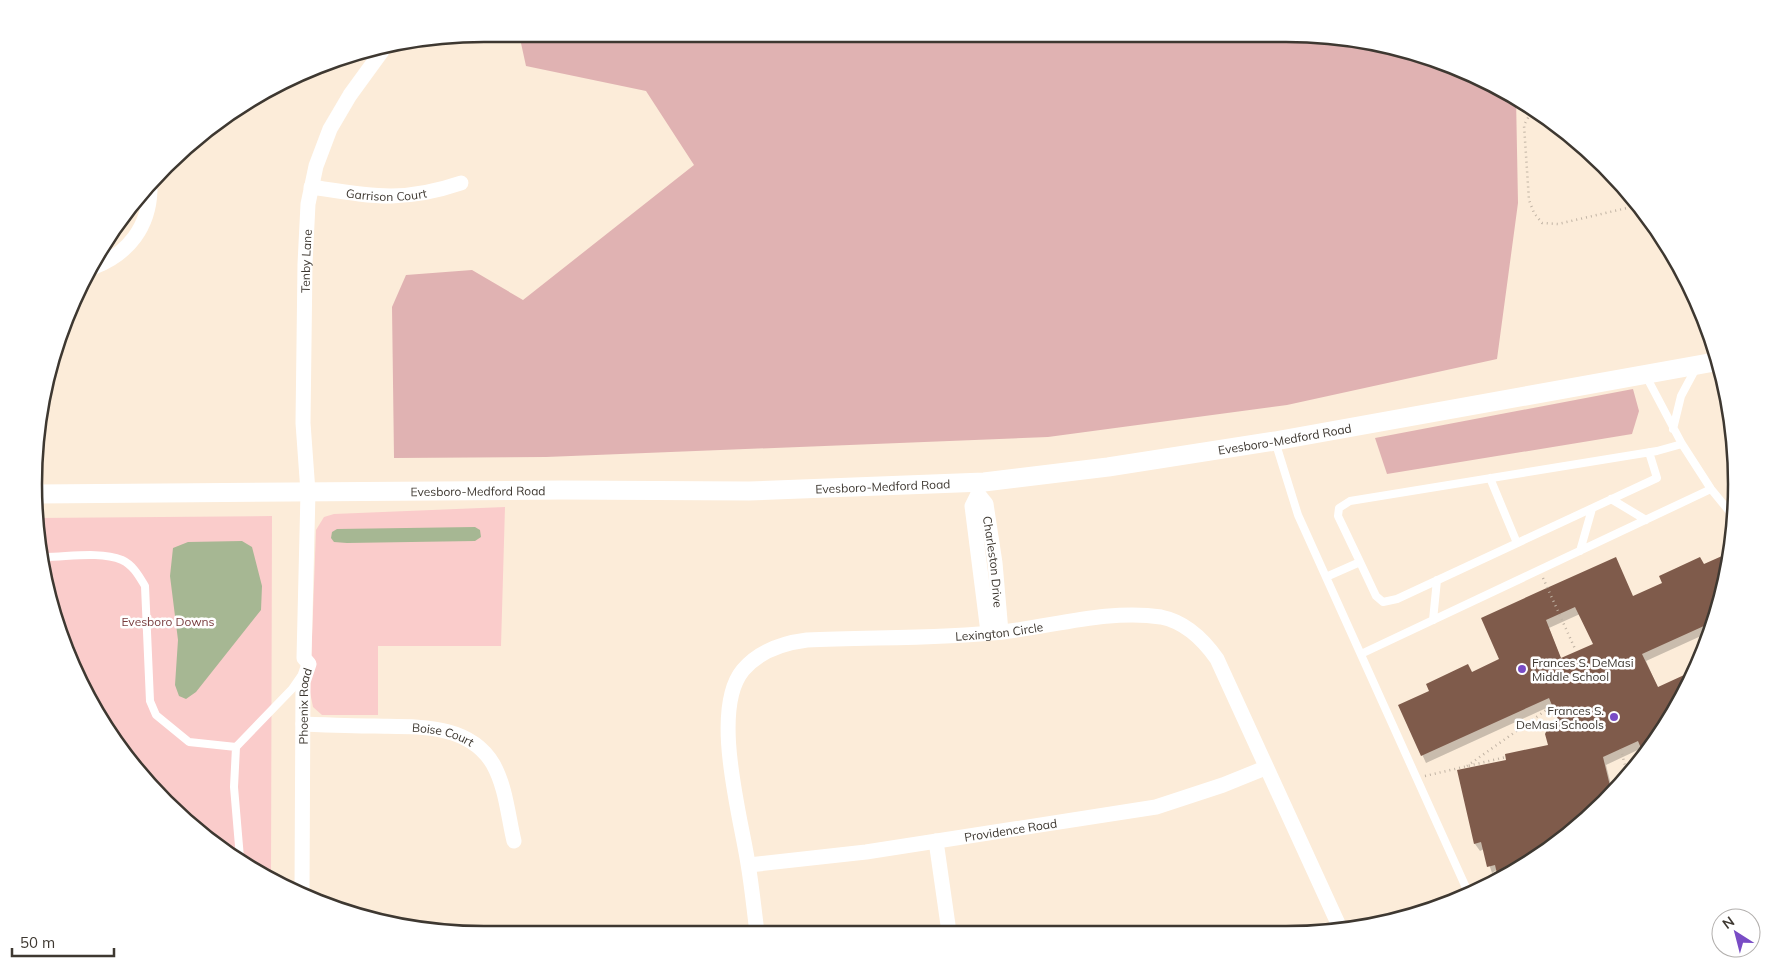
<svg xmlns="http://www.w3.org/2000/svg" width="1771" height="968" font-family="Mulish,sans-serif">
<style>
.green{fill:#facccb}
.forest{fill:#e0b2b2}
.water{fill:#a6b793}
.shadow{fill:#0003;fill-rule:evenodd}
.building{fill:#7f5b4b;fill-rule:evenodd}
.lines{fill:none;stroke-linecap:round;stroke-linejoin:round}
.path{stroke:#c0b3a4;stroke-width:2.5;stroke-dasharray:1 4;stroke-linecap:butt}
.service{stroke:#fff;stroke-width:8}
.minor{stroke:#fff;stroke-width:15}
.tertiary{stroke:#fff;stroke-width:19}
.poi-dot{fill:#794cc5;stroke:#fff;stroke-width:2}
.labels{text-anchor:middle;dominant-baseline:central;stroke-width:5;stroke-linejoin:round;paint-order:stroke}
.street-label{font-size:12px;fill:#3e3831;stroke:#fff}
.park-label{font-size:12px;fill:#793d3f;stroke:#fff}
.poi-label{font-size:12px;fill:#3e3831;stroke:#fff;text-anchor:start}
.rim{fill:none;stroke:#3e3831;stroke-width:2.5}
</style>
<rect width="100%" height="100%" fill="#fcecd9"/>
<!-- green -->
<path class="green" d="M505,507L501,646H378V715H322L313,707L310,692L316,530L324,517L334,514Z
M272,516L271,879L259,874L146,781L68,657L36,518Z"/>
<!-- forest -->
<path class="forest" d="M519,34L1316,35L1404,49L1516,97L1518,203L1497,359L1287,405L1048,437L546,457L394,458L392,307L406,275L472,270L523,300L694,165L646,91L526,66Z
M1633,389L1639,411L1632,434L1387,474L1375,438Z"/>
<!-- water -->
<path class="water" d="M475,527L480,530L481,537L475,541L347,543L334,542L331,538L332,532L337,529Z
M242,541L252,547L262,586L261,610L196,692L186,699L179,696L175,685L178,640L170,576L173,548L188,542Z"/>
<!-- shadow -->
<path class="shadow" d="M1731,554L1712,631L1646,661L1658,688L1694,672L1677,709L1644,752L1642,748L1606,765L1613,793L1606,802L1492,873L1484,849L1480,851L1475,844L1459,771L1507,761L1550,745L1561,723L1553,705L1426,763L1400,706L1500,660L1483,619L1634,598ZM1580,614L1595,644L1561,659L1549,628Z"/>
<!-- building -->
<path class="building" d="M1731,552L1715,621L1642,654L1658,687L1695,670L1677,709L1643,753L1638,741L1603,757L1612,794L1606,802L1537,859L1498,878L1495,865L1487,867L1481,842L1474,844L1457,770L1506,760L1505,754L1548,745L1545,734L1549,726L1559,722L1549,698L1421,756L1398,705L1429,691L1426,684L1468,664L1472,672L1499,659L1481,618L1540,591L1616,557L1633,596L1662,583L1659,576L1700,557L1704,564ZM1575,607L1593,644L1561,658L1546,620Z"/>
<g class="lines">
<!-- path -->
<path class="path" d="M1533,109L1524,125L1529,200L1534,213L1542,223L1558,224L1640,205
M1543,578L1576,651
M1621,749L1627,774
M1467,766L1552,706
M1425,776L1506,757"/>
<!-- service -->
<path class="service" d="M1646,376L1682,444L1711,489L1734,517
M1673,429L1681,396L1696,368
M1275,441L1298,515L1468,892
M1490,478L1517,543
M1611,499L1646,520
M1580,551L1592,509
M45,557C68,557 100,551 122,560C133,565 139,576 145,586L150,701L156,715L189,742L236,747
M1360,562L1376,596L1383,602L1397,599L1657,478L1649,452
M1326,577L1360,562L1338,516L1339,508L1350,501L1657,451L1682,444
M1433,620L1437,580
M1361,654L1711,489
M240,858L234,787L236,747L292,689L301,676"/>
<!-- minor -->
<g class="minor">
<path id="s1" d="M311,187C371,196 402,203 461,183"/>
<path d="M94,267C128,254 149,227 150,190"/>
<path d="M977,482L978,494L972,506L988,632"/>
<path id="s2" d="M978,494L986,504L995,563L1001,632"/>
<path id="s3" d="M303,724C327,725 351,726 375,726C416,727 469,723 493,764C506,787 508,816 514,841"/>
<path d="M936,841L949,932"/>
<path id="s4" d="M749,865L866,852L1156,807L1223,785L1265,768"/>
<path id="s5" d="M302,892L303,682L309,664L304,658L308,492L303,423L305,264L308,204L316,166L330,129L350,95L382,51"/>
<path id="s6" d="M757,932C754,910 752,887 748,864C741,817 710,710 743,670C759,651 783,643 807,640C872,637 938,639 1003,632C1054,626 1110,609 1161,617C1186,622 1203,639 1217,659L1341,930"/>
</g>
<!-- tertiary -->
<path class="tertiary" id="s7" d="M37,494L561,490L749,491L984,482L1108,467L1275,441L1720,361"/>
</g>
<!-- markers -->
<g class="poi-dot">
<circle cx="1522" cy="669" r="5"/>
<circle cx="1614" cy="717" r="5"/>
</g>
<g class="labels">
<!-- street labels -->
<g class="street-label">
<text stroke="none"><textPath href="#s1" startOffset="76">Garrison Court</textPath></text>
<text stroke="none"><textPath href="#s5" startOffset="634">Tenby Lane</textPath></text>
<text stroke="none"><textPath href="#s7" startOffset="1251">Evesboro-Medford Road</textPath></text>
<text stroke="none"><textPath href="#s7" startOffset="846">Evesboro-Medford Road</textPath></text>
<text stroke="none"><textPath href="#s7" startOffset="441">Evesboro-Medford Road</textPath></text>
<text stroke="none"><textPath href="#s2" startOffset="71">Charleston Drive</textPath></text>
<text stroke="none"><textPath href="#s6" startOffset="532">Lexington Circle</textPath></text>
<text stroke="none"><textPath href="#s5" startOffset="186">Phoenix Road</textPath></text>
<text stroke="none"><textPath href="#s3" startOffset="141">Boise Court</textPath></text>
<text stroke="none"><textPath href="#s4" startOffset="264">Providence Road</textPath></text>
</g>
<!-- park labels -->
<g class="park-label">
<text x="168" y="621">Evesboro Downs</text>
</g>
<!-- poi labels -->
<g class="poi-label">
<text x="1532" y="662">Frances S. DeMasi<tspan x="1532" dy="14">Middle School</tspan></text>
<text x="1604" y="710" text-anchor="end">Frances S.<tspan x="1604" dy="14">DeMasi Schools</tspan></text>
</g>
</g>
<!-- crop -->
<path d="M0 0H1771V968H0ZM484 42H1286A442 442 0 0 1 1728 484V484A442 442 0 0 1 1286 926H484A442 442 0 0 1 42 484V484A442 442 0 0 1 484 42Z" fill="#fff" fill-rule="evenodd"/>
<path class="rim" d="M484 42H1286A442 442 0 0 1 1728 484V484A442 442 0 0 1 1286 926H484A442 442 0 0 1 42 484V484A442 442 0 0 1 484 42Z"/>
<!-- north arrow -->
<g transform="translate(1736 933) rotate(324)"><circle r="24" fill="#ffffff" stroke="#b2afad"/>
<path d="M0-4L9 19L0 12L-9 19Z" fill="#794cc5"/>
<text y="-8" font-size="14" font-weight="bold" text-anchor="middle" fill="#3e3831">N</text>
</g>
<!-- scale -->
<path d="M12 948v8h102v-8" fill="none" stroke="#3e3831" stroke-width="2.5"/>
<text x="20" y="948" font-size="15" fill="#3e3831" stroke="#ffffff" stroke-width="4" paint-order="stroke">50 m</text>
</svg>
